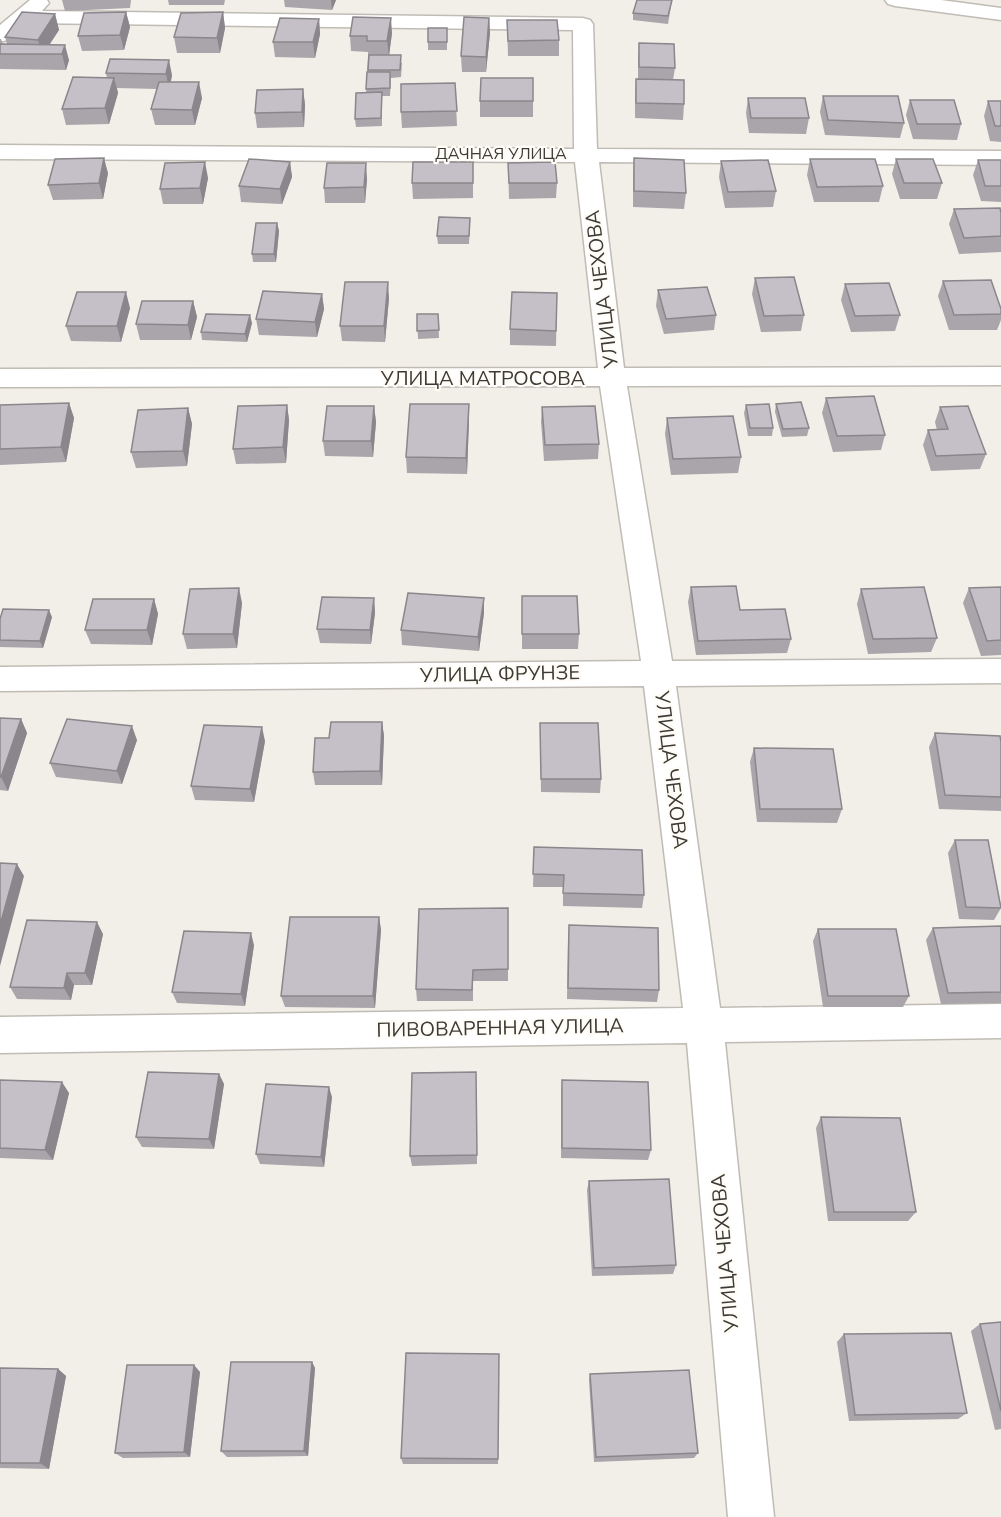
<svg xmlns="http://www.w3.org/2000/svg" width="1001" height="1517" font-family="'Nunito Sans',sans-serif">
<style>
.lines{fill:none;stroke-linecap:round;stroke-linejoin:round}
.minor-casing{stroke:#c0bcb5;stroke-width:3}
.minor{fill:#fff;fill-rule:evenodd}
.wall{fill:#a9a5ab}
.shaded-wall{fill:#8a868b}
.building{fill:#c5c0c7;stroke:#8a868b;stroke-width:1.5}
.labels{text-anchor:middle;dominant-baseline:central;stroke-width:4.5;stroke-linejoin:round;paint-order:stroke}
.far-street-label{font-size:16px;fill:#3b3a37;stroke:#fffcf6}
.street-label{font-size:20px;fill:#3b3a37;stroke:#fffcf6}
</style>
<rect width="100%" height="100%" fill="#f2efe8"/>
<g class="lines">
<defs>
<path id="minor" d="M30,0H47L49,3L42,11L583,18L590,20L593,24L597,149L1001,151V165L599,162L624,368L1001,367V385L627,386L672,661L1001,659V683L676,686L720,1008L1001,1004V1038L725,1042L774,1517H728L687,1043L0,1053V1017L683,1008L644,686L0,691V667L641,661L600,386L0,387V369L598,368L575,162L0,159V145L574,149L573,30L28,23L7,40L0,42V25Z
M885,0H941L1001,8V20L895,6L888,4Z"/>
</defs>
<!-- minor casing -->
<use href="#minor" class="minor-casing"/>
<!-- minor -->
<use href="#minor" class="minor"/>
</g>
<!-- wall -->
<path class="wall" d="M62,0H131L130,8L65,11Z
M168,0H225L224,5H169Z
M284,0H336L332,10L285,7Z
M672,0L668,24L633,20V13Z
M126,12L130,27L124,50L82,51L78,36Z
M223,12L225,28L220,53H177L174,37Z
M55,14L59,30L50,44L69,60L66,70L0,69V39H1L3,44H7L5,37Z
M489,18L490,33L486,72H462L461,56Z
M319,19L320,34L315,58L275,57L273,42Z
M507,20L559,40V56H508Z
M447,28V50H428V42Z
M392,33L389,55L402,63L401,77L391,78L390,96H382V126L356,127L355,119L366,93L368,56V52L351,51L350,36Z
M639,43L675,68L673,80L684,104L683,120L635,118V94L636,79H638V58Z
M110,59L172,75L171,82L202,98L195,125H155L151,109L157,89L117,88L118,93L109,124L66,125L62,109L107,78L106,73Z
M533,78V117H480V101Z
M455,83L457,126L402,128L401,112Z
M303,89L305,105L304,127L257,128L255,113Z
M823,96L904,123L900,138L825,135L820,112Z
M748,98L809,118L806,134L749,133L746,113Z
M910,100L961,124L957,140L913,139L906,115Z
M988,101H1001V142L990,141L984,116Z
M634,158L686,193L684,209L633,207V174Z
M810,159L883,186L879,202H814L807,175Z
M896,159L942,183L937,199H900L892,174Z
M978,160H1001V202L981,201L973,175Z
M721,161L776,191L773,207L725,208L719,177Z
M290,162L292,177L282,204L241,202L239,186Z
M473,162V198L413,199L412,183Z
M508,163L557,183L556,198L509,199Z
M108,173L103,199L53,200L48,185Z
M208,178L203,204H163L160,189Z
M367,179L365,203H325L324,188Z
M954,209L1001,213V252L959,254L949,224Z
M470,218L469,244H438L437,236Z
M277,223L279,231L276,262H253L252,254Z
M755,278L804,315L801,331L761,332L752,294Z
M943,281L1001,309V320L997,330H949L938,296Z
M845,284L900,315L895,331L851,332L841,300Z
M658,290L716,315L714,330L664,334L656,306Z
M557,293L556,346L510,345V329Z
M322,294L324,309L317,337L259,335L256,319Z
M389,298L385,342L342,341L340,326Z
M193,301L197,317L191,340H140L136,324Z
M130,308L121,342L71,341L66,326Z
M417,314H438L439,338L418,339Z
M252,323L247,342L202,340L201,332Z
M826,398L885,435L881,450L833,452L822,413Z
M69,403L74,418L66,462L0,465V405Z
M469,404V420L467,474L407,473L406,457Z
M776,404L809,428L807,436L782,437L775,412Z
M287,405L289,420L286,463L236,464L233,449Z
M746,405L773,428L772,436H748L744,413Z
M374,406L376,422L373,457L325,456L323,441Z
M542,407L599,444L598,459L544,461L541,422Z
M940,407L986,454L980,469L931,471L923,445L928,430H937L935,422Z
M188,408L192,424L187,466L136,468L131,452Z
M667,418L741,457L738,473L671,475L665,434Z
M691,587L740,610L791,639L787,653L696,655L688,602Z
M1001,587V655L981,656L963,603L969,588Z
M861,589L937,638L931,652L868,654L857,604Z
M522,596L579,634L578,649H522Z
M374,598L375,613L371,644L320,643L317,629Z
M154,599L158,614L152,645L91,644L85,630Z
M242,603L237,648L187,649L183,634Z
M484,613L479,651L402,645L401,630Z
M52,617L43,648L0,647V619Z
M0,718L21,719L27,733L8,791L0,790Z
M382,722L384,736L382,785H315L313,772L329,738Z
M540,723L601,779L600,793L541,792Z
M935,733L1001,742V811L939,809L929,747Z
M137,740L122,784L56,777L50,763Z
M265,741L254,802L195,800L191,786Z
M754,748L842,809L837,823L757,822L750,762Z
M955,840L1001,908L994,920L959,919L948,853Z
M534,847L644,895L642,908L563,906V887H533Z
M508,908V981H473V1001H417L416,989Z
M379,917L381,930L375,1008L285,1007L281,996Z
M569,925L659,990L657,1002L567,999L568,937Z
M1001,926V1003L941,1004L926,940L933,928Z
M818,929L909,996L903,1007H823L813,941Z
M103,934L92,985H74L71,1000L17,999L10,987Z
M254,945L245,1006L177,1003L172,992Z
M476,1072L477,1164L412,1166L410,1156Z
M219,1074L224,1084L214,1149L142,1147L136,1137Z
M0,1080L69,1093L53,1160L0,1158Z
M562,1080L651,1150L648,1160L561,1158V1091Z
M332,1097L324,1167L260,1164L256,1154Z
M821,1117L916,1212L908,1221H828L816,1128Z
M589,1181L676,1265L673,1274L592,1276L587,1190Z
M1001,1322V1429L995,1430L971,1331L980,1324Z
M844,1334L967,1413L958,1419L849,1421L837,1342Z
M499,1354L498,1464H403L401,1458Z
M312,1362L315,1368L308,1456L227,1457L221,1451Z
M0,1368L58,1369L66,1376L49,1469L0,1468Z
M200,1372L190,1457L123,1458L115,1453Z
M590,1374L698,1453L694,1458L594,1462L589,1380Z"/>
<!-- shaded-wall -->
<path class="shaded-wall" d="M331,0H336L332,10Z
M126,12L130,27L124,50L120,35Z
M223,12L225,28L220,53L217,38Z
M55,14L59,30L43,54H42L38,40Z
M391,18L392,33L389,56L387,41Z
M489,18L490,33L486,72V57Z
M319,19L320,34L315,58L313,42Z
M65,45L69,60L66,70L62,54Z
M169,60L172,75L169,89L166,74Z
M114,78L118,93L109,124L105,108Z
M199,82L202,98L195,125L192,110Z
M303,89L305,105L304,127L302,112Z
M104,158L108,173L103,199L99,183Z
M205,162L208,178L203,204L200,188Z
M290,162L292,177L282,204L280,189Z
M366,163L367,179L365,203L364,187Z
M277,223L279,231L276,262L274,254Z
M388,282L389,298L385,342L384,326Z
M126,292L130,308L121,342L117,326Z
M322,294L324,309L317,337L315,322Z
M193,301L197,317L191,340L188,325Z
M250,315L252,323L247,342L245,334Z
M69,403L74,418L66,462L61,447Z
M469,404V420L467,474L466,458Z
M287,405L289,420L286,463L283,447Z
M374,406L376,422L373,457L371,441Z
M188,408L192,424L187,466L183,451Z
M239,588L242,603L237,648L233,634Z
M374,598L375,613L371,644L370,630Z
M484,598V613L479,651L478,637Z
M154,599L158,614L152,645L147,630Z
M49,610L52,617L43,648L40,641Z
M21,719L27,733L8,791L1,777Z
M382,722L384,736L382,785L380,771Z
M132,726L137,740L122,784L117,771Z
M262,727L265,741L254,802L250,789Z
M17,864L24,876L0,966V925Z
M379,917L381,930L375,1008L373,996Z
M97,922L103,934L92,985L85,973Z
M251,933L254,945L245,1006L241,994Z
M67,973L74,985L71,1000L64,988Z
M219,1074L224,1084L214,1149L209,1139Z
M62,1082L69,1093L53,1160L45,1150Z
M329,1087L332,1097L324,1167L321,1157Z
M312,1362L315,1368L308,1456L304,1451Z
M194,1365L200,1372L190,1457L184,1452Z
M58,1369L66,1376L49,1469L40,1463Z"/>
<!-- building -->
<path class="building" d="M637,0H672L668,16L633,13Z
M22,12L55,14L38,40L5,37Z
M126,12L120,35L78,36L84,13Z
M223,12L217,38L174,37L181,13Z
M353,17L391,18L387,41H367V36H350Z
M464,17L489,18L486,57L461,56Z
M280,18L319,19L313,42H273Z
M507,20H557L559,40L508,41Z
M428,28H447V42H428Z
M639,43L674,44L675,68L639,67Z
M0,44L65,45L62,54H0Z
M369,55H401L400,70H368Z
M110,59L169,60L166,74L106,73Z
M367,72H390V88L366,89Z
M73,77L114,78L105,108L62,109Z
M481,78H533V101H480Z
M636,79L684,80V104L636,103Z
M159,82H199L192,110L151,109Z
M455,83L457,111L401,112V84Z
M303,89L302,112L255,113L257,90Z
M382,92L381,118L355,119L356,93Z
M823,96H898L904,123L828,120Z
M748,98H805L809,118H751Z
M910,100H954L961,124H917Z
M988,101H1001V126H995Z
M104,158L99,183L48,185L55,159Z
M634,158L684,160L686,193L634,191Z
M249,159L290,162L280,189L239,186Z
M810,159H875L883,186L817,187Z
M896,159H933L942,183H904Z
M768,160L776,191L728,192L721,161Z
M978,160H1001V186H985Z
M205,162L200,188L160,189L165,163Z
M413,162H473V183H412Z
M555,162L557,183H509L508,163Z
M327,163H366L364,187L324,188Z
M1000,208L1001,213V236L964,238L954,209Z
M439,217L470,218L469,236H437Z
M256,223H277L274,254H252Z
M794,277L804,315L764,316L755,278Z
M991,280L1001,309V314L954,315L943,281Z
M345,282H388L384,326H340Z
M889,283L900,315L855,316L845,284Z
M707,287L716,315L666,319L658,290Z
M263,291L322,294L315,322L256,319Z
M77,292H126L117,326H66Z
M512,292L557,293L556,331L510,329Z
M142,301H193L188,325L136,324Z
M206,314L250,315L245,334L201,332Z
M417,314H438L439,330L417,331Z
M874,396L885,435L837,436L826,398Z
M801,402L809,428L783,429L776,404Z
M69,403L61,447L0,449V405Z
M410,404H469L466,458L406,457Z
M769,404L773,428H750L746,405Z
M287,405L283,447L233,449L238,406Z
M327,406H374L371,441H323Z
M595,406L599,444L545,445L542,407Z
M968,406L986,454L936,456L928,430L948,429L940,407Z
M188,408L183,451L131,452L138,410Z
M733,416L741,457L673,459L667,418Z
M736,586L740,610L785,609L791,639L698,641L691,587Z
M924,587L937,638L873,639L861,589Z
M1001,587V640L987,641L969,588Z
M239,588L233,634H183L190,589Z
M408,593L484,598L478,637L401,630Z
M522,596H577L579,634H522Z
M322,597L374,598L370,630L317,629Z
M93,599H154L147,630H85Z
M3,609L49,610L40,641L0,640V619Z
M0,718L21,719L1,777H0Z
M67,719L132,726L117,771L50,763Z
M331,722H382L380,771L313,772L315,738H329Z
M540,723H598L601,779H541Z
M204,725L262,727L250,789L191,786Z
M935,733L1000,736L1001,742V797L945,795Z
M754,748L833,749L842,809H760Z
M955,840H988L1001,908L966,907Z
M534,847L642,850L644,895L563,893L564,875L533,874Z
M0,863L17,864L0,925Z
M508,908V969L473,970L472,990L416,989L419,909Z
M290,917H379L373,996H281Z
M27,920L97,922L85,973H67L64,988L10,987Z
M569,925L658,928L659,990L568,988Z
M1001,926V992L948,993L933,928Z
M818,929H896L909,996H828Z
M184,931L251,933L241,994L172,992Z
M148,1072L219,1074L209,1139L136,1137Z
M476,1072L477,1155L410,1156L412,1073Z
M0,1080L62,1082L45,1150L0,1148Z
M562,1080L648,1082L651,1150L562,1148Z
M266,1084L329,1087L321,1157L256,1154Z
M821,1117L900,1118L916,1212H834Z
M669,1179L676,1265L594,1268L589,1181Z
M1001,1322V1411L980,1324Z
M951,1333L967,1413L855,1415L844,1334Z
M406,1353L499,1354L498,1459L401,1458Z
M231,1362H312L304,1451H221Z
M127,1365H194L184,1452L115,1453Z
M0,1368L58,1369L40,1463H0Z
M689,1370L698,1453L596,1457L590,1374Z"/>
<g class="labels">
<!-- far-street labels -->
<g class="far-street-label">
<text x="501" y="154">ДАЧНАЯ УЛИЦА</text>
</g>
<!-- street labels -->
<g class="street-label">
<text transform="translate(602 289) rotate(-97)">УЛИЦА ЧЕХОВА</text>
<text x="483" y="378">УЛИЦА МАТРОСОВА</text>
<text transform="translate(500 674) rotate(-1)">УЛИЦА ФРУНЗЕ</text>
<text transform="translate(671 770) rotate(83)">УЛИЦА ЧЕХОВА</text>
<text transform="translate(500 1028) rotate(-1)">ПИВОВАРЕННАЯ УЛИЦА</text>
<text transform="translate(725 1253) rotate(-95)">УЛИЦА ЧЕХОВА</text>
</g>
</g>
</svg>
